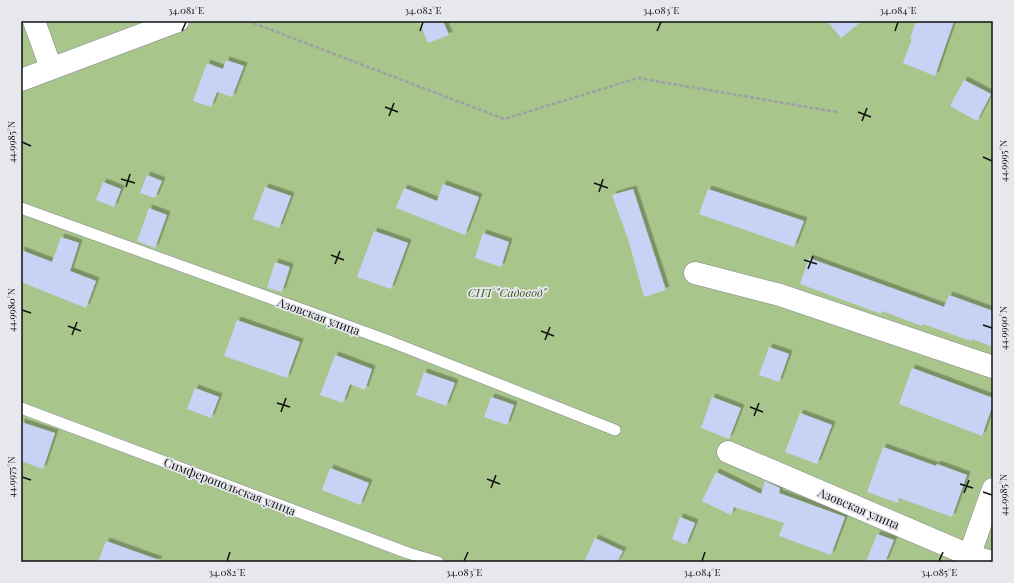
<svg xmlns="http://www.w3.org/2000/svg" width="1014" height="583" font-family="'Playfair Display',serif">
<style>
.green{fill:#a8c58b}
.building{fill:#c8d2f4;filter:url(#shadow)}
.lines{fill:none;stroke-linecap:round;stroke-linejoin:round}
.lane-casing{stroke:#86878c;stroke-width:12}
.street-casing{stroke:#86878c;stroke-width:23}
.path{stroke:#9fa0a4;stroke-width:2.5;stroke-dasharray:4 2;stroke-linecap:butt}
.lane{stroke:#fff;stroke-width:11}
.street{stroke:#fff;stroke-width:22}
.ticks{fill:none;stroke:#101112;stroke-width:1.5}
.labels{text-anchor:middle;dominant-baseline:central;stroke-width:3.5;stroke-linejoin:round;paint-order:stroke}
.park-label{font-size:12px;font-style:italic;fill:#3d571c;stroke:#e7e8ed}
.street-label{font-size:12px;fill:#101112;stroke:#e7e8ed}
.neatline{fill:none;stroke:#101112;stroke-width:1.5}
.ticks-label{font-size:10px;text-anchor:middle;fill:#101112}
</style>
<defs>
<filter id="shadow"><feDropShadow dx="3.5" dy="-3.5" stdDeviation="0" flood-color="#0004"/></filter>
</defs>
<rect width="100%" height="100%" fill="#e7e8ed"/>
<!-- green -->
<path class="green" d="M21,21H993V562H21Z"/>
<!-- building -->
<path class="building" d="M419,21H443L449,35L428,43Z
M827,21H862L841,38Z
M916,21H954L935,76L903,63L912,39H910Z
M226,60L244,66L232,97L217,92L211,107L193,101L207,63L223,69Z
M964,80L991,94L977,121L950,106Z
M147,175L162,181L155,198L140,193Z
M103,182L121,189L114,207L96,200Z
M443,184L479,197L465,235L396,208L404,188L437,201Z
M265,187L291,196L279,228L253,219Z
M633,189L666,290L644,297L628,239L612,195Z
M708,189L804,221L794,247L699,214Z
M149,208L167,215L155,248L137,241Z
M374,231L408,243L391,289L357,277Z
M483,233L509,242L501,267L475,258Z
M61,237L79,243L70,271L96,281L86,308L21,282V250L52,262Z
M809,258L944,307L949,295L993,311V347L972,339L971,341L923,324L922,326L882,311L881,314L800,284Z
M275,262L290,267L282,292L267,288Z
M237,320L300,342L287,378L224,356Z
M769,347L789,354L779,382L759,375Z
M335,355L372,369L365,390L350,384L343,403L320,395Z
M912,368L993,398V404L982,436L899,404Z
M424,372L455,383L446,406L416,395Z
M195,388L219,397L211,418L187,409Z
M491,397L514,405L507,425L484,417Z
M712,397L741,408L729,439L701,428Z
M800,413L832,425L817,464L785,452Z
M21,422L55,433L43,469L21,461Z
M883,447L936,466L937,464L967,475L952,517L899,498L898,503L867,492Z
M330,468L369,483L360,505L322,490Z
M716,472L761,494L765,481L780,488L779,493L845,517L831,555L779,536L784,523L734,507L731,515L702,501Z
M680,517L695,523L686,545L672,539Z
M877,534L894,540L885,562H866Z
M595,538L623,551L617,562H584Z
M106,541L159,560L158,562H98Z"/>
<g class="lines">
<defs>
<path id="lane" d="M21,208L389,341L615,430
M21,408L408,553L438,562"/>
<path id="street" d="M34,21L51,68
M21,80L178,21
M695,273L780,295L993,367
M728,452L969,555L991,562
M967,562L993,489"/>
</defs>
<!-- lane casing -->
<use href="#lane" class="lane-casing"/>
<!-- street casing -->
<use href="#street" class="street-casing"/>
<!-- path -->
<path class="path" d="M248,21L504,119L638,78L837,112"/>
<!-- lane -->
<use href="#lane" class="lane"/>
<!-- street -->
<use href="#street" class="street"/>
</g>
<!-- ticks -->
<path class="ticks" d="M182,31L186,22M420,31L423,22M657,31L661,22M895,31L898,22M385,107L398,112M858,112L871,117M389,116L394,103M862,121L867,108M22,142L31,146M983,157L992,161M121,179L135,183M594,183L608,188M126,187L130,174M599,192L603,179M331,255L344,260M804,260L817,264M335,264L340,251M808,269L813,256M22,310L31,313M983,325L992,328M68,326L81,331M541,331L554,336M72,335L77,322M545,340L550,327M277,403L290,407M750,407L763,412M281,412L286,398M754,416L759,403M22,477L31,480M487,479L500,484M960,484L973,488M491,488L496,475M983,492L992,495M964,493L969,480M227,561L230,552M464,561L468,552M702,561L705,552M939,561L943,552"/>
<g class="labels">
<!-- park labels -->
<g class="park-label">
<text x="507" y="292">СНТ "Садовод"</text>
</g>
<!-- street labels -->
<g class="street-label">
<text transform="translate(319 316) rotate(20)">Азовская улица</text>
<text transform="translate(230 486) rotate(21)">Симферопольская улица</text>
<text transform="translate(859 508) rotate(23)">Азовская улица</text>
</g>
</g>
<!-- border -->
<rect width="1014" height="583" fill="none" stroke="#e7e8ed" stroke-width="44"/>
<rect x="22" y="22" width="970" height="539" class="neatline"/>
<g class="ticks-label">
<text x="186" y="14">34.081°E</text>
<text x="423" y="14">34.082°E</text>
<text x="661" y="14">34.083°E</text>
<text x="898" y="14">34.084°E</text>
<text transform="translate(11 142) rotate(-90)" y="4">44.9985°N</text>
<text transform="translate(1003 161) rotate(-90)" y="4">44.9995°N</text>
<text transform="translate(11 310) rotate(-90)" y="4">44.9980°N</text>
<text transform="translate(1003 328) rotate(-90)" y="4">44.9990°N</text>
<text transform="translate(11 477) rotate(-90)" y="4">44.9975°N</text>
<text transform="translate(1003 495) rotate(-90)" y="4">44.9985°N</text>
<text x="227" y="576">34.082°E</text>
<text x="464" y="576">34.083°E</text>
<text x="702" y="576">34.084°E</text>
<text x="939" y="576">34.085°E</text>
</g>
</svg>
